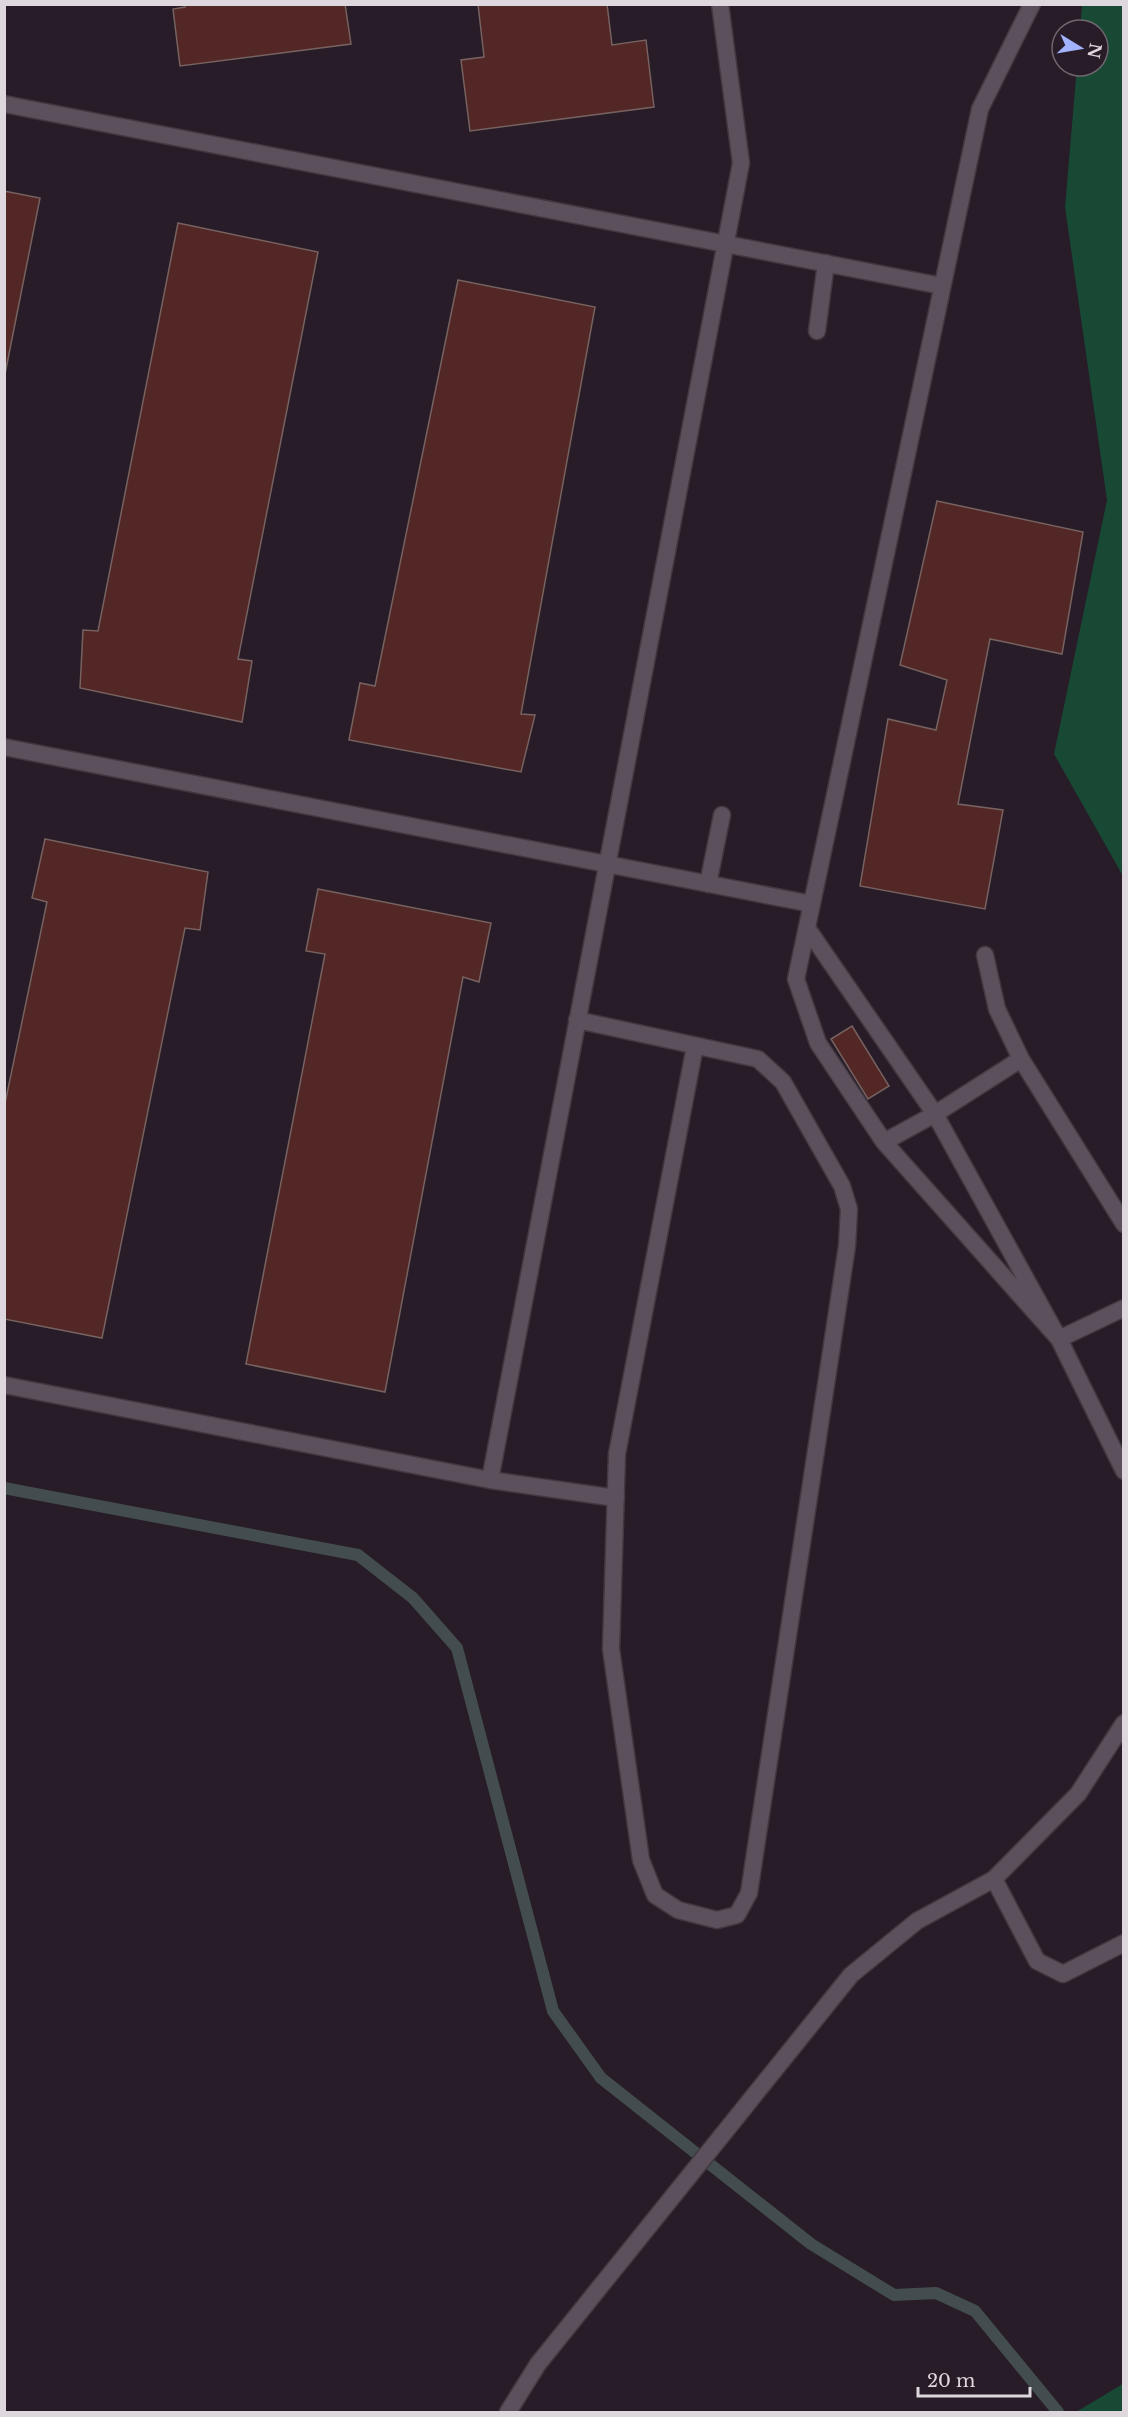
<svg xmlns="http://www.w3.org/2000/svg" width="1128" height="2417" font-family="'Libre Baskerville',serif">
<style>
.green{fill:#184935}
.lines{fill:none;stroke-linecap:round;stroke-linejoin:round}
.stream{stroke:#434d50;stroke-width:12}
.building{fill:#522725;stroke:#766260;stroke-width:1.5}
.lane-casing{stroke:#413841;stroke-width:19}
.lane{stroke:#5d505d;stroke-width:16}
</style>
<rect width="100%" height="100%" fill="#271c27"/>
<!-- green -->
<path class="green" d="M1082,5H1124L1123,876L1054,754L1107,500L1065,207L1077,66H1098V30H1080Z
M1123,2382V2412H1076L1121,2385Z"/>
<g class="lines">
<!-- stream -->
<path class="stream" d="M4,1488L358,1555L413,1598L457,1648L553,2011L601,2078L811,2244L894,2295L936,2293L975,2311L1058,2412"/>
</g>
<!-- building -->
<path class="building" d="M185,4H345L351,44L180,66L173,9L185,7Z
M478,4H607L612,45L646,40L654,107L470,131L461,60L484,57Z
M4,191L40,198L4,379Z
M178,223L318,252L238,659L252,661L242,722L80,688L83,630L98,631Z
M458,280L595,307L521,714L535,715L521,772L349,740L360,683L375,686Z
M937,501L1083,532L1062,654L990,639L958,804L1003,810L985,909L860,886L888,719L936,730L947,680L900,665Z
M45,839L208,872L200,930L185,928L102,1338L4,1319V1108L47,902L32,898Z
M318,889L491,923L479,982L463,977L385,1392L246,1364L325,954L306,951Z
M852,1026L889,1086L868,1099L831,1039Z"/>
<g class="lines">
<defs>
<path id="lane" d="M1032,4L980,109L796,979L818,1043L884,1142L1059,1339L1124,1471
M4,104L942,286
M817,331L826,263
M4,747L812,904
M708,884L722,815
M807,928L935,1114L1059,1339L1124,1308
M985,955L997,1009L1021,1059L1124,1224
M577,1020L758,1059L783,1082L842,1186L849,1209L847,1246L749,1893L737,1915L717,1920L678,1910L655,1895L641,1860L611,1649L617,1454L695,1046
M884,1142L935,1114L1021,1059
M4,1385L490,1480L616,1498
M490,1480L741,163L720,4
M994,1879L1037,1961L1063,1974L1124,1943
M508,2412L538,2364L851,1975L917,1921L994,1879L1078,1794L1124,1723"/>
</defs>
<!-- lane casing -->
<use href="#lane" class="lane-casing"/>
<!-- lane -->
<use href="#lane" class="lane"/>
</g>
<!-- border -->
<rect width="1128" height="2417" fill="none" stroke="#ded7de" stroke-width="12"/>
<!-- north arrow -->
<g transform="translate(1080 48) rotate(101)"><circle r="28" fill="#271c27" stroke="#706770" stroke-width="1.5"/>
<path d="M0-4.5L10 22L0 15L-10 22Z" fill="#a2b2fd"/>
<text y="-9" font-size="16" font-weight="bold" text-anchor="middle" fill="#ded7de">N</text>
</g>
<!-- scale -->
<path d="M918 2387v9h112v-9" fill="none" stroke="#ded7de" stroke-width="3"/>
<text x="927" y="2387" font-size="18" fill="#ded7de" stroke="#271c27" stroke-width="4.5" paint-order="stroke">20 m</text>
</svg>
